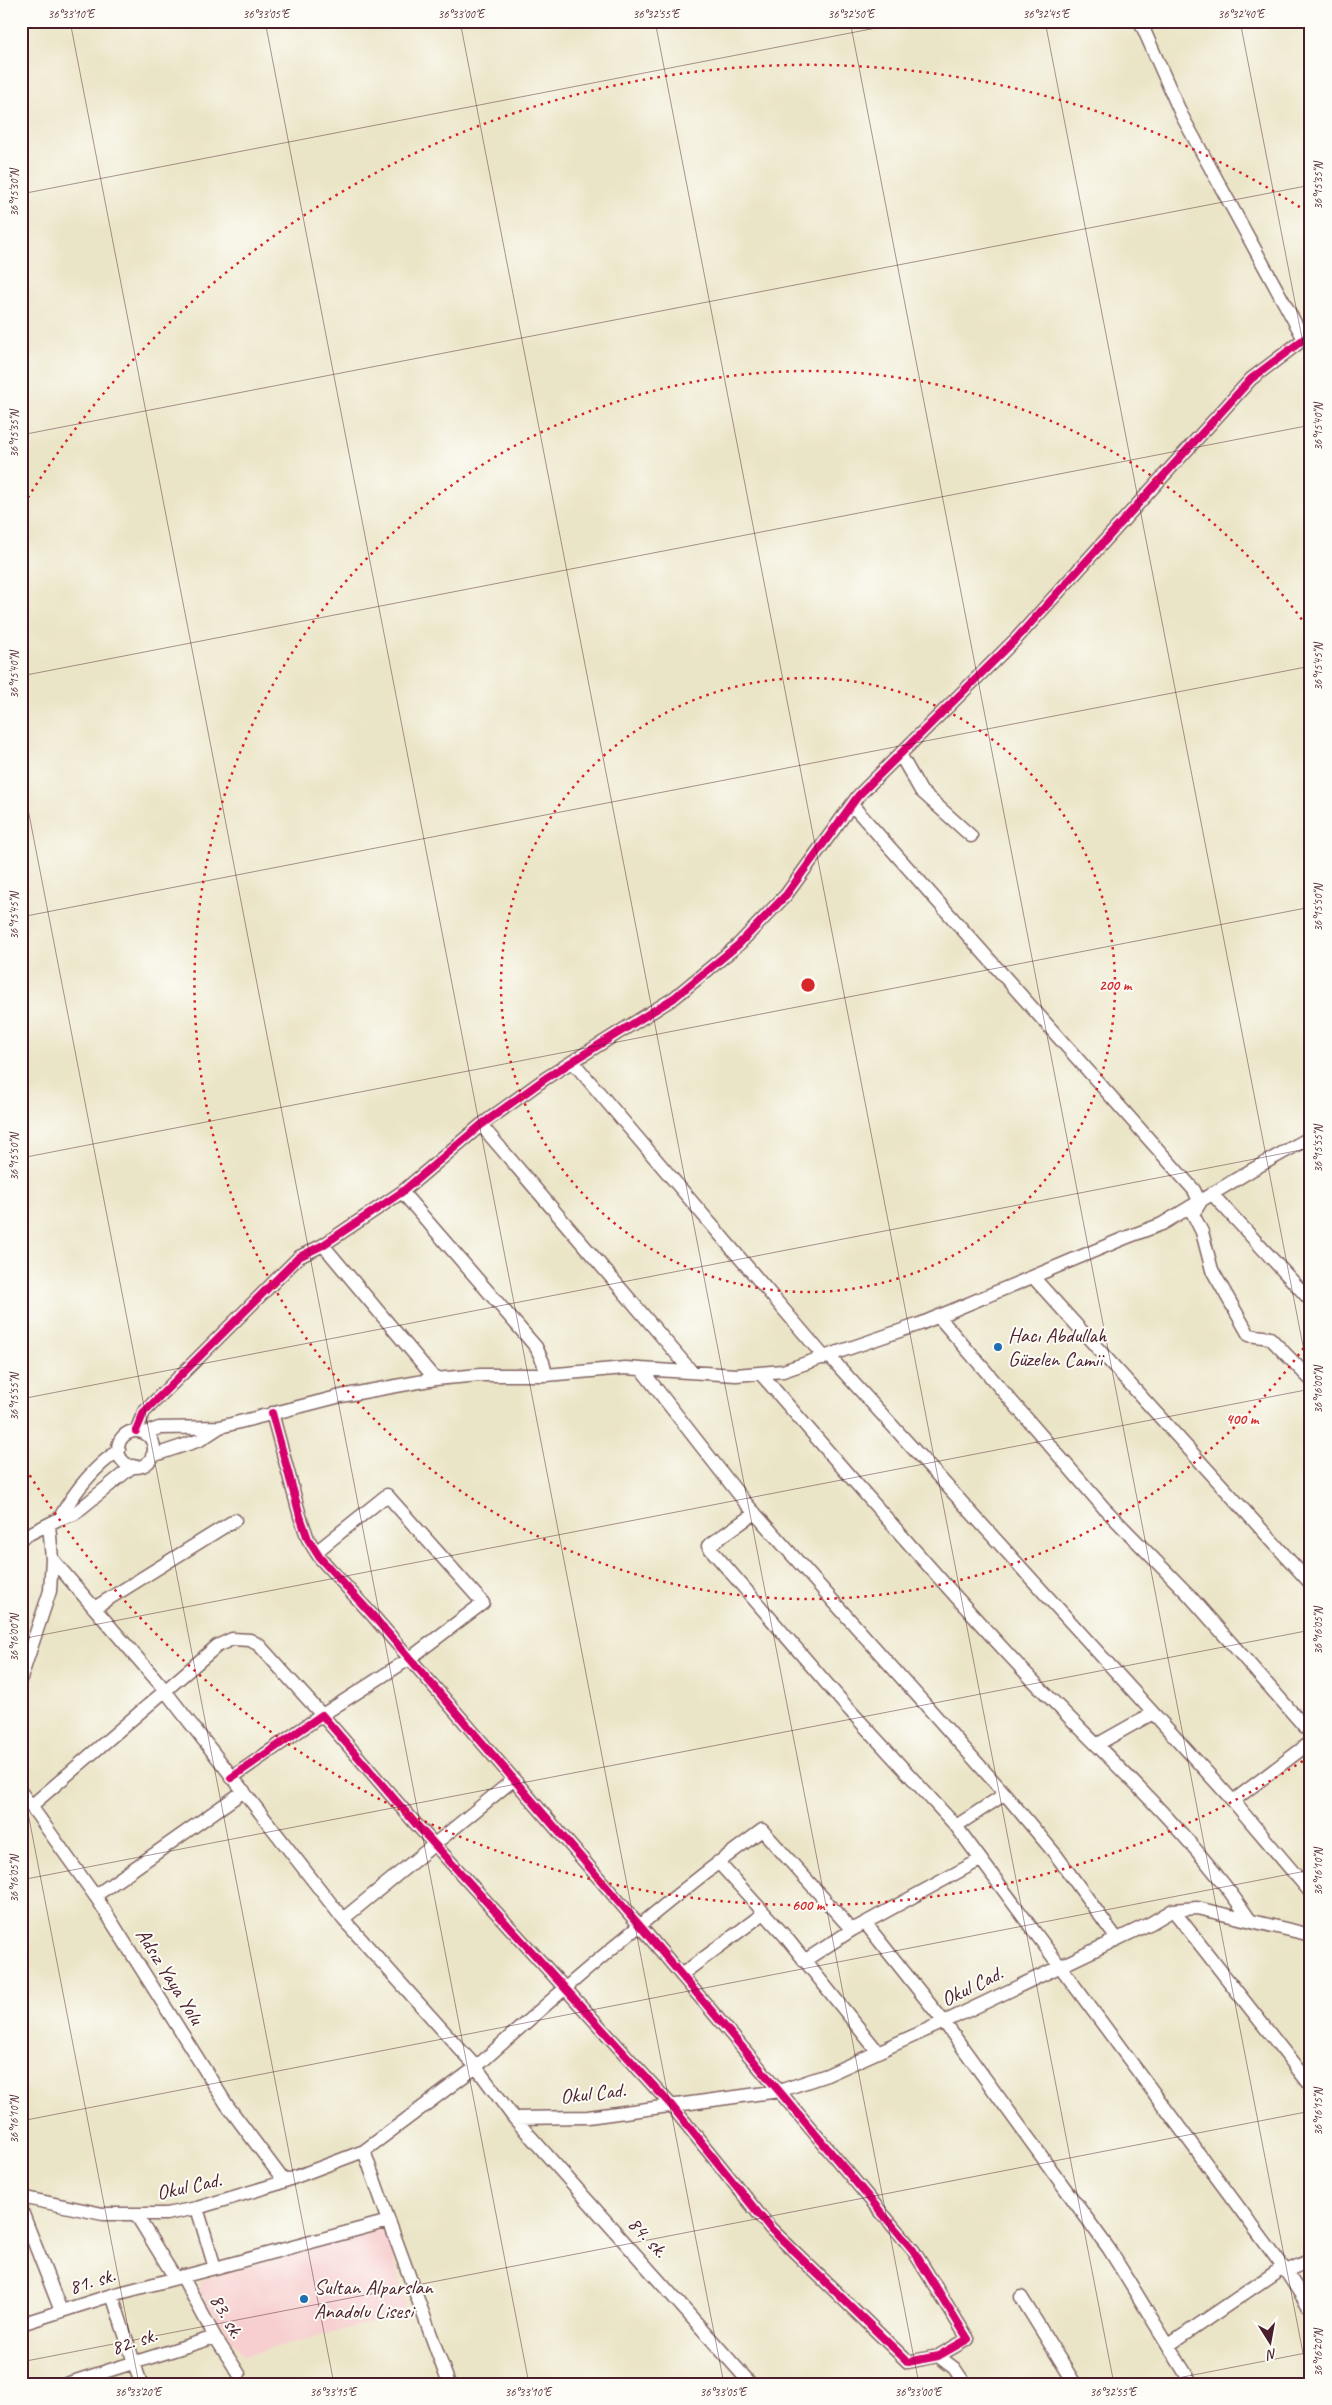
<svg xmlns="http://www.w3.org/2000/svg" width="1332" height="2405" font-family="Caveat,sans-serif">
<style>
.built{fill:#f7cfd0}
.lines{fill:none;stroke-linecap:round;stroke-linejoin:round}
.minor-casing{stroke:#826462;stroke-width:15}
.minor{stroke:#fff;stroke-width:12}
.cycleway-casing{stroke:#fdfcf7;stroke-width:11}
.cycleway{stroke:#d6006c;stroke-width:8}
.ticks{fill:none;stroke:#4a1f2b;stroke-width:1;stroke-opacity:0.45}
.ring{fill:none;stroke:#d62828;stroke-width:2.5;stroke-dasharray:2.5 5}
.poi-dot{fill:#1f6fb2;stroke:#fdfcf7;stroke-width:2}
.labels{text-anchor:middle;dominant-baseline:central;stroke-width:4;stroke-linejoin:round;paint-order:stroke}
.poi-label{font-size:21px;fill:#4a1f2b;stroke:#fdfcf7;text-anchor:start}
.street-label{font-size:21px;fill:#4a1f2b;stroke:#fdfcf7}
.centre{fill:#d62828;stroke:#fdfcf7;stroke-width:2.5}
.ring-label{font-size:15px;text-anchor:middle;font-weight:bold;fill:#d62828;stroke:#fdfcf7;stroke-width:4;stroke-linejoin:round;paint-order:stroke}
.neatline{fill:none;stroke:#4a1f2b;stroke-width:2}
.ticks-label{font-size:12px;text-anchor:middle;fill:#4a1f2b}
</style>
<rect width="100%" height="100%" fill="#fdfcf7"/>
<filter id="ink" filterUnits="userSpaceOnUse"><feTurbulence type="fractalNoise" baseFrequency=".02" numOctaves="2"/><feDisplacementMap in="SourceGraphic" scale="10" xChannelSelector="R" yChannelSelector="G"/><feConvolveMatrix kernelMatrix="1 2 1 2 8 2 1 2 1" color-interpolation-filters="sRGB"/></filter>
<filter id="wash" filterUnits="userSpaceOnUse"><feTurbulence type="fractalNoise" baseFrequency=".0096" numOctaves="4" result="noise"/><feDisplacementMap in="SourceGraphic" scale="20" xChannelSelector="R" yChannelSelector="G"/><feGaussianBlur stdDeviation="1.12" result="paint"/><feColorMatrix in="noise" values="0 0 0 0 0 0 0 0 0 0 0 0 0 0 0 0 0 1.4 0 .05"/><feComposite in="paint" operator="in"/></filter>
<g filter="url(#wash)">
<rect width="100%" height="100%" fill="#ebe5c7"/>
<!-- built -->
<path class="built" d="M383,2229L387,2232L406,2306L399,2315L243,2356L200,2292V2280Z"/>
</g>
<g filter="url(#ink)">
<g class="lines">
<defs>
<path id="minor" d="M1140,21L1182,116L1304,339L1311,346
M901,756L921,791L971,836
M852,805L1194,1190L1200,1203L1193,1214L1202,1232L1212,1270L1249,1335L1270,1338L1311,1380
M573,1062L825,1358
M481,1125L692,1372
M402,1192L536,1347L543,1362L546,1375
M1213,1195L1311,1301
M323,1245L435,1379
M1033,1277L1311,1584
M938,1316L1104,1508L1189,1595L1311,1734
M830,1357L1233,1801L1311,1893
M641,1369L744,1501L1005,1794L956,1826
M760,1373C842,1467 923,1562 1008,1654C1088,1741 1183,1821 1250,1920
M136,1431L144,1412L299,1257L323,1245L402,1192L481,1125L546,1078L674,998L738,945L786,895L858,796L1017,638L1251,379L1304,339
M118 1449a18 18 0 1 1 36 0a18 18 0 1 1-36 0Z
M145,1433L159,1428L220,1427L341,1396L435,1379L480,1375H546L625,1368L736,1375L783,1371L920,1324L1125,1238L1162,1224L1250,1171L1311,1137
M152,1456L200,1440L220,1427
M755,1513L708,1546L846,1706L956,1826L1283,2267L1311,2310
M59,1519C74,1492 94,1467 119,1450
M21,1538L59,1519L74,1514L133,1466
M52,1559L159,1683L343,1919L476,2067C568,1984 662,1903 762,1830L852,1930
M94,1608L235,1520
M21,1678L50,1591L52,1559L49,1524
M1098,1744L1153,1713
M231,1778L322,1715L415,1823L671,2105L771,2229L908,2362L938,2356L968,2339L913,2250L640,1926L374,1617L320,1558L308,1539L300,1516L272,1413
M21,1792L98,1900L227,2105L284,2181
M1005,1794L1056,1855L1117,1939
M1233,1801L1311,1742
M31,1806L217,1646L232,1639L250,1640L259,1645L322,1715L409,1659L483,1603L387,1495L316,1552
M718,1862L785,1936L878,2052
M95,1896L244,1791
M1173,1910L1311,2086
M343,1919L513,1780
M866,1924L944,2022L1109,2249L1192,2384
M804,1961L852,1930L980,1860
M681,1975L764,1913
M514,2118L751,2384
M21,2197L103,2214H166L197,2208L277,2184L364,2151L476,2067L514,2118L588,2117L779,2091L827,2075L944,2022L1151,1923L1173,1910L1197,1908L1311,1935
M197,2208L215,2268L389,2221L364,2151
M21,2209L61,2311
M137,2216L175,2278
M389,2221L449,2384
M1286,2271L1311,2260
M182,2276L215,2337L239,2374
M112,2295L141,2384
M1021,2297L1075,2384
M21,2324L112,2295L215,2268
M1169,2345L1283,2267
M938,2356L954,2368L965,2384
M66,2384L215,2337"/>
</defs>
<!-- minor casing -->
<use href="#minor" class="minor-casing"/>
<!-- minor -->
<use href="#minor" class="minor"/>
<defs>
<path id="cycleway" d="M136,1431L144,1412L299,1257L323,1245L402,1192L481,1125L546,1078L674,998L738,945L786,895L858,796L1017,638L1251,379L1304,339
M231,1778L322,1715L415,1823L671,2105L771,2229L908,2362L938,2356L968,2339L913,2250L640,1926L374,1617L320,1558L308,1539L300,1516L272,1413"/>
</defs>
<!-- cycleway casing -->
<use href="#cycleway" class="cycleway-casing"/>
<!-- cycleway -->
<use href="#cycleway" class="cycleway"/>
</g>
</g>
<!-- ticks -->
<path class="ticks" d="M70,21L529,2384M265,21L724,2384M460,21L919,2384M655,21L1114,2384M850,21L1309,2384M1045,21L1311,1387M1240,21L1311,384M21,194L912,21M21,435L1311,185M21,676L1311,425M21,773L334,2384M21,917L1311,666M21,1158L1311,907M21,1399L1311,1148M21,1639L1311,1389M21,1777L139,2384M21,1880L1311,1630M21,2121L1311,1870M21,2362L1311,2111M1147,2384L1311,2352"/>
<!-- distance rings -->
<g class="ring">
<circle cx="808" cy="985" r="307"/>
<path d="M1308 1342A614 614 0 1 1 1308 628"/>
<path d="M1309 1757A920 920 0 0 1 24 1466M24 504A920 920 0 0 1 1309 213"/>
</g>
<!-- markers -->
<g class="poi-dot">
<circle cx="998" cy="1347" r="5"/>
<circle cx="304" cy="2299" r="5"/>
</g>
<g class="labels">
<!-- poi labels -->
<g class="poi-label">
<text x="1008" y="1335">Hacı Abdullah<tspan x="1008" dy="24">Güzelen Camii</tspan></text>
<text x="314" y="2287">Sultan Alparslan<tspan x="314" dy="24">Anadolu Lisesi</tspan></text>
</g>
<!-- street labels -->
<g class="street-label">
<text transform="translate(170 1976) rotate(58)">Adsız Yaya Yolu</text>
<text transform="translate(972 1986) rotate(-26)">Okul Cad.</text>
<text transform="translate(593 2093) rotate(-6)">Okul Cad.</text>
<text transform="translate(189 2186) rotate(-12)">Okul Cad.</text>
<text transform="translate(648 2237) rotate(47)">84. sk.</text>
<text transform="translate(92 2281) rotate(-17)">81. sk.</text>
<text transform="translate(227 2316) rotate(60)">83. sk.</text>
<text transform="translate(134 2341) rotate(-18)">82. sk.</text>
</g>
</g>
<circle cx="808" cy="985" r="8" class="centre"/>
<g class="ring-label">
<text x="1115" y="990">200 m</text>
<text x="1242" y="1424">400 m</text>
<text x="808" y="1910">600 m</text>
</g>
<!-- margin -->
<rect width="1332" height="2405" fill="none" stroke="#fdfcf7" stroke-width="55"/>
<!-- north arrow -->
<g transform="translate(1270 2342) rotate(169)" stroke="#fdfcf7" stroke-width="4" paint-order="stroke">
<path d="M0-4L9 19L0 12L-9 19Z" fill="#4a1f2b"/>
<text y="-8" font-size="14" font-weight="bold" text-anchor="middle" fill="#4a1f2b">N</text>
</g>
<rect x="28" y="28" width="1276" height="2350" class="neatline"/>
<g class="ticks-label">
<text x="71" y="18">36°33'10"E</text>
<text x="266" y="18">36°33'05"E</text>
<text x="461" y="18">36°33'00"E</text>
<text x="656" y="18">36°32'55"E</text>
<text x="851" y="18">36°32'50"E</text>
<text x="1046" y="18">36°32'45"E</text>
<text x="1241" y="18">36°32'40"E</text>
<text transform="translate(1318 186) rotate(-90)" y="4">36°15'35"N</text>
<text transform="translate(14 193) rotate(-90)" y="4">36°15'30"N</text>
<text transform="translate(1318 427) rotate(-90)" y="4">36°15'40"N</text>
<text transform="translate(14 434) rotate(-90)" y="4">36°15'35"N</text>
<text transform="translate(1318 667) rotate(-90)" y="4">36°15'45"N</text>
<text transform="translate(14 675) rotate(-90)" y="4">36°15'40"N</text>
<text transform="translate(1318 908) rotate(-90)" y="4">36°15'50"N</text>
<text transform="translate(14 916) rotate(-90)" y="4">36°15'45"N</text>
<text transform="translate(1318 1149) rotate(-90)" y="4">36°15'55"N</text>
<text transform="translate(14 1157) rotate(-90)" y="4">36°15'50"N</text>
<text transform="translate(1318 1390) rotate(-90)" y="4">36°16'00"N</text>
<text transform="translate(14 1397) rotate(-90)" y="4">36°15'55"N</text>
<text transform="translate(1318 1631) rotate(-90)" y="4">36°16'05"N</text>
<text transform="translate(14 1638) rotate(-90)" y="4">36°16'00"N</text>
<text transform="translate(1318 1872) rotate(-90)" y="4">36°16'10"N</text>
<text transform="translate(14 1879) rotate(-90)" y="4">36°16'05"N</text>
<text transform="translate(1318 2112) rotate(-90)" y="4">36°16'15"N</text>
<text transform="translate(14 2120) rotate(-90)" y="4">36°16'10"N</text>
<text transform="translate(1318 2353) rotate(-90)" y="4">36°16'20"N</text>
<text x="138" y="2396">36°33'20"E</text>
<text x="333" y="2396">36°33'15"E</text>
<text x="528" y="2396">36°33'10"E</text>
<text x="723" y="2396">36°33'05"E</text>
<text x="918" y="2396">36°33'00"E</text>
<text x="1113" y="2396">36°32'55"E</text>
</g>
</svg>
